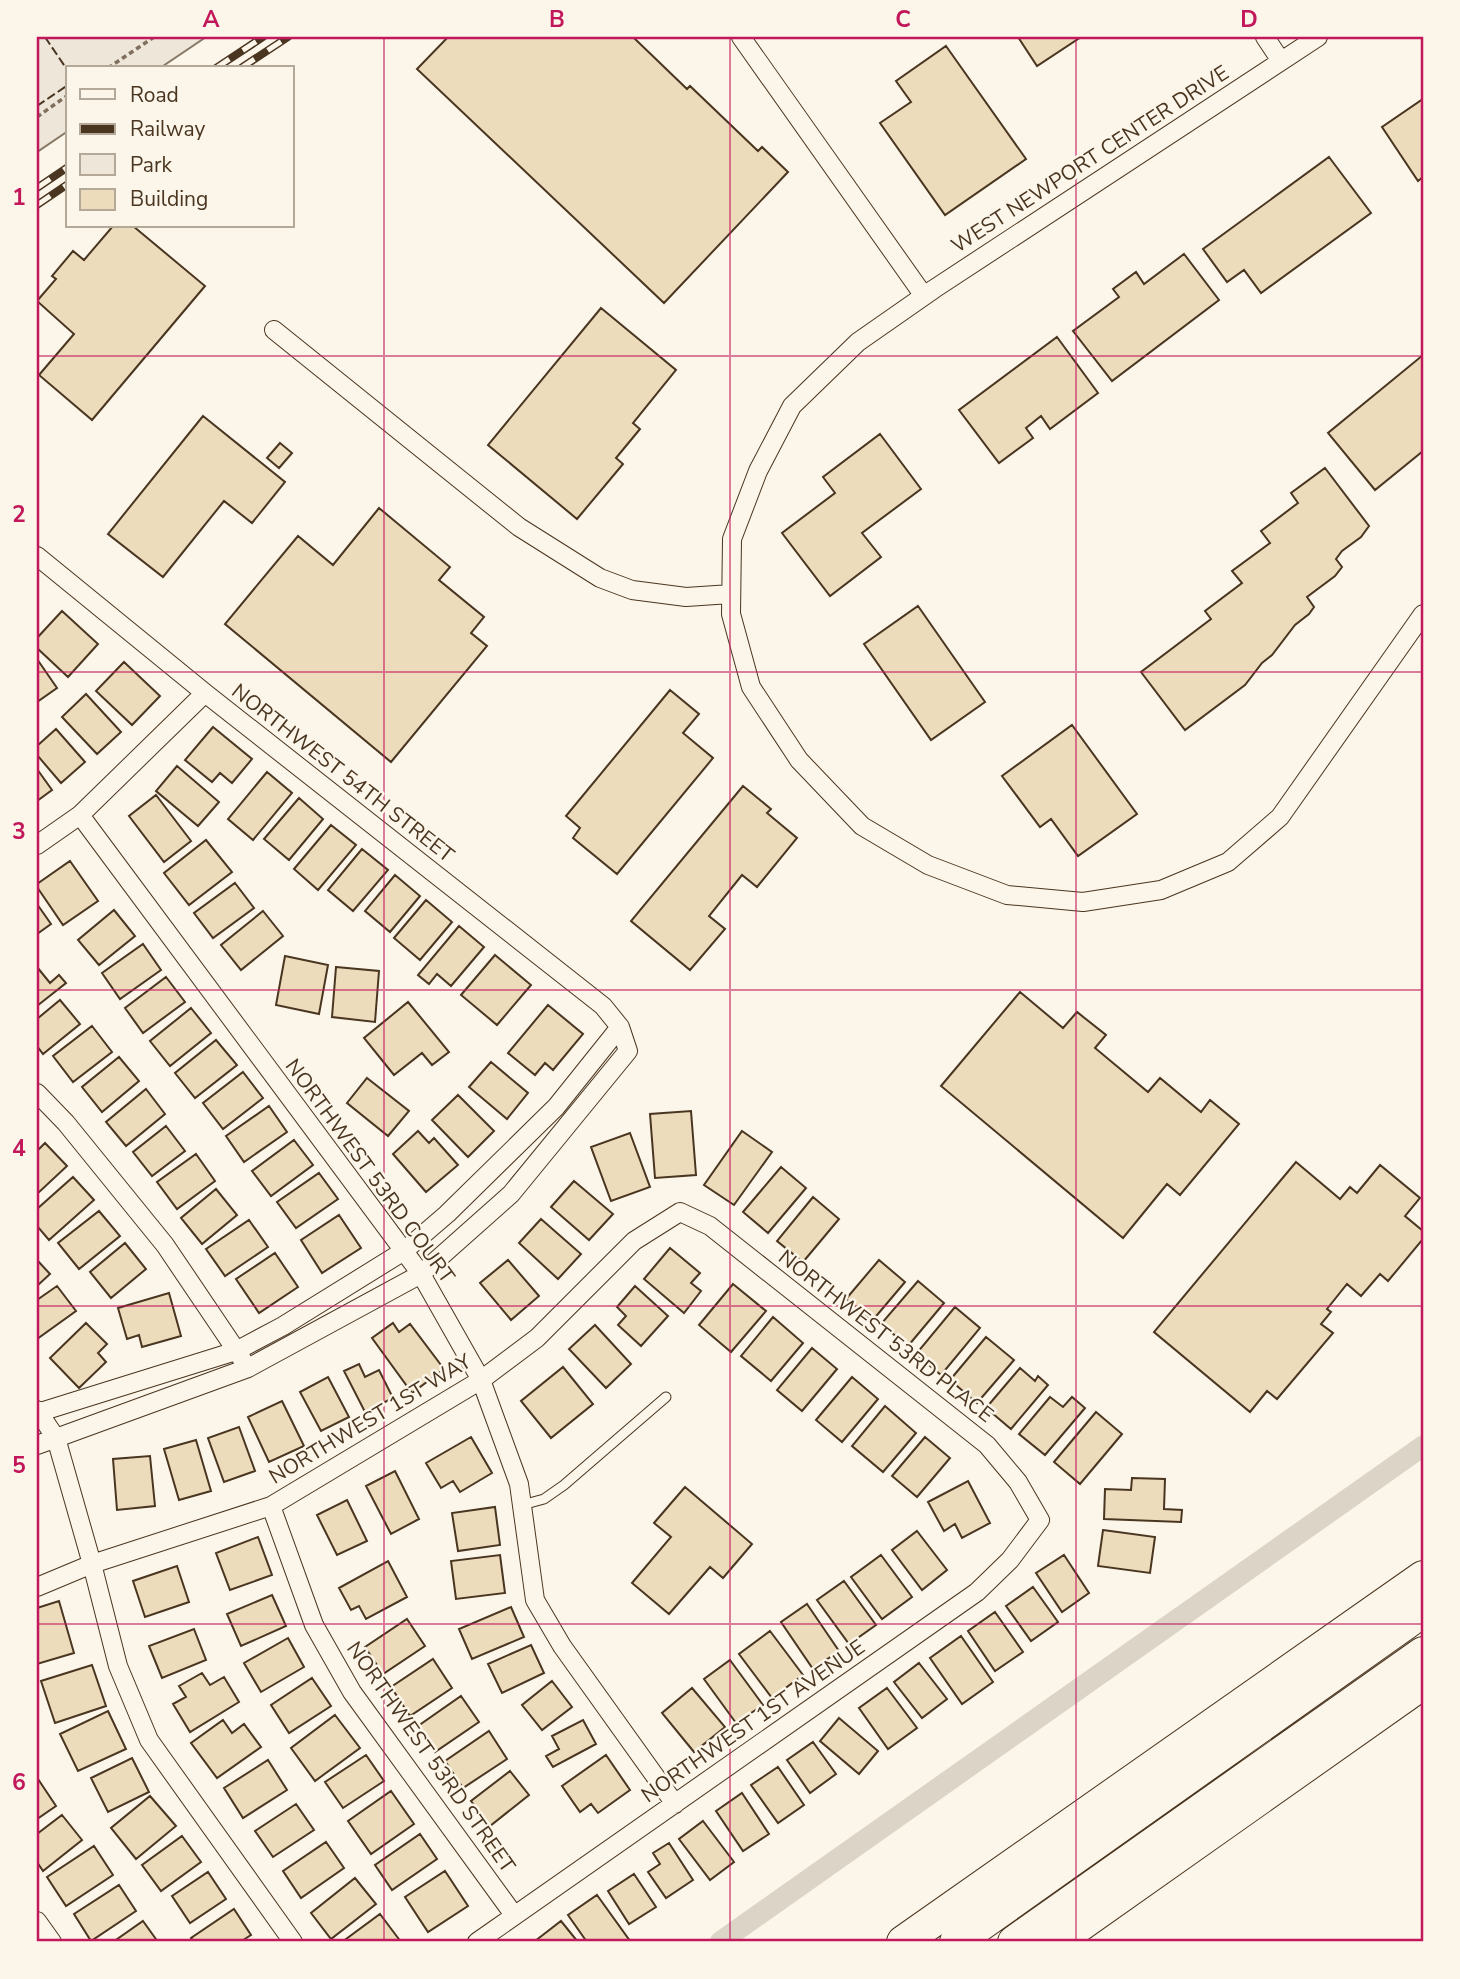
<svg xmlns="http://www.w3.org/2000/svg" width="1460" height="1979" font-family="'Nunito Sans',sans-serif">
<style>
.green{fill:#ede6d9;stroke:#887966;stroke-width:2}
.lines{fill:none;stroke-linecap:round;stroke-linejoin:round}
.canal{stroke:#dcd4c6;stroke-width:21}
.building{fill:#ecdcbc;stroke:#4a3520;stroke-width:2}
.service-casing{stroke:#4a3520;stroke-width:11}
.minor-casing{stroke:#4a3520;stroke-width:20}
.motorway-casing{stroke:#4a3520;stroke-width:34}
.path{stroke:#7f6f5c;stroke-width:3.5;stroke-dasharray:5 3.5;stroke-linecap:butt}
.service{stroke:#fbf6e9;stroke-width:9}
.minor{stroke:#fbf6e9;stroke-width:18}
.motorway{stroke:#fbf6e9;stroke-width:32}
.rail-casing{stroke:#4a3520;stroke-width:8}
.rail{stroke:#fbf6e9;stroke-width:5;stroke-dasharray:16;stroke-linecap:butt}
.fence{stroke:#4a3520;stroke-width:2;stroke-dasharray:9 3.5;stroke-linecap:butt}
.grid{fill:none;stroke:#c2185b;stroke-width:2;stroke-opacity:0.55}
.labels{text-anchor:middle;dominant-baseline:central;stroke-width:5;stroke-linejoin:round;paint-order:stroke}
.street-label{font-size:21px;fill:#4a3520;stroke:#fbf6e9}
.neatline{fill:none;stroke:#c2185b;stroke-width:2.5}
.grid-label{font-size:23px;text-anchor:middle;font-weight:bold;fill:#c2185b}
</style>
<rect width="100%" height="100%" fill="#fbf6e9"/>
<!-- green -->
<path class="green" d="M37,37H206L160,68H68V131L37,152Z"/>
<g class="lines">
<!-- canal -->
<path class="canal" d="M720,1942L1423,1446"/>
</g>
<!-- building -->
<path class="building" d="M448,37H633L687,89L690,86L758,151L762,147L788,172L664,303L417,69Z
M1018,37H1081L1037,66Z
M946,46L1026,159L945,215L880,123L911,102L896,81Z
M1423,99V177L1418,181L1382,127Z
M1329,157L1371,213L1261,293L1244,270L1227,282L1203,249Z
M113,226H133L205,286L92,420L39,375L74,334L37,301L56,279L52,276L73,251L84,260Z
M1184,254L1219,300L1112,381L1073,331L1119,297L1113,289L1136,272L1144,284Z
M601,308L676,370L633,423L640,429L616,458L623,464L577,519L488,445Z
M1057,337L1098,393L1050,429L1041,416L1026,428L1033,438L999,463L959,410Z
M1423,355V451L1375,490L1328,433Z
M203,416L285,482L252,523L224,501L163,577L108,534Z
M880,434L921,489L862,533L881,557L830,596L782,533L835,493L823,477Z
M280,443L292,453L279,468L267,458Z
M1325,468L1369,526L1361,537L1342,551L1336,559L1342,567L1335,576L1307,597L1314,607L1309,614L1295,625L1272,655L1262,663L1245,685L1185,730L1141,672L1211,619L1205,611L1242,583L1232,571L1270,543L1261,531L1298,503L1291,493Z
M379,508L450,567L439,580L484,617L471,633L487,646L391,762L225,624L298,536L333,565Z
M918,606L985,702L931,740L864,644Z
M62,611L98,644L68,677L37,648V638Z
M37,659L57,688L37,702Z
M124,662L160,696L132,725L96,691Z
M670,690L699,714L683,733L713,758L617,874L573,838L580,828L566,816Z
M86,694L121,732L97,754L62,717Z
M1072,725L1137,814L1078,856L1051,819L1040,827L1002,776Z
M213,727L252,759L232,783L220,773L212,782L185,760Z
M56,729L85,762L61,783L37,755V746Z
M177,766L219,802L198,826L156,791Z
M37,769L52,790L37,801Z
M267,772L292,793L253,840L228,819Z
M743,786L771,809L767,813L797,838L757,887L742,875L709,916L725,929L690,970L631,921Z
M156,795L191,841L164,862L129,816Z
M299,798L323,819L289,860L264,839Z
M331,825L356,845L318,890L294,869Z
M206,840L232,872L189,905L164,873Z
M362,849L388,870L353,911L328,890Z
M70,861L98,901L63,925L37,887V884Z
M395,875L420,896L390,932L365,911Z
M235,883L254,908L213,938L194,913Z
M426,900L452,922L420,960L394,938Z
M37,904L51,924L37,934Z
M114,910L135,936L99,965L78,940Z
M263,911L283,936L241,970L221,945Z
M459,926L484,947L451,986L437,974L429,984L418,975Z
M143,944L161,970L120,999L102,973Z
M495,955L531,985L497,1025L461,995Z
M285,956L328,965L319,1014L276,1005Z
M37,967L50,983L59,975L66,983L37,1006Z
M336,967L379,971L375,1022L332,1017Z
M166,977L185,1002L143,1033L125,1008Z
M1020,992L1063,1028L1077,1012L1106,1035L1095,1048L1148,1092L1160,1078L1201,1112L1210,1100L1239,1124L1180,1195L1167,1184L1123,1238L941,1086Z
M60,1000L80,1024L43,1054L37,1046V1019Z
M408,1002L449,1052L432,1065L422,1053L394,1075L364,1038Z
M548,1005L583,1034L553,1070L545,1063L535,1075L508,1053Z
M191,1008L211,1033L170,1066L150,1041Z
M92,1026L112,1052L73,1082L53,1056Z
M216,1040L237,1065L195,1098L175,1073Z
M119,1057L139,1081L102,1112L82,1087Z
M491,1062L528,1093L507,1119L469,1087Z
M243,1072L263,1098L223,1129L203,1103Z
M367,1078L409,1111L388,1136L347,1103Z
M146,1089L165,1114L126,1146L106,1122Z
M458,1095L494,1131L468,1157L432,1120Z
M269,1106L287,1132L244,1162L226,1136Z
M691,1111L696,1175L655,1178L650,1114Z
M166,1126L185,1151L152,1176L133,1152Z
M418,1131L429,1143L434,1138L458,1165L426,1192L393,1154Z
M742,1131L772,1152L734,1205L704,1185Z
M630,1133L650,1187L611,1201L591,1147Z
M294,1140L313,1165L271,1196L252,1171Z
M45,1143L67,1166L37,1194V1151Z
M196,1154L215,1181L177,1209L157,1182Z
M1296,1162L1340,1199L1350,1187L1357,1193L1380,1165L1420,1198L1405,1216L1423,1231V1239L1388,1281L1380,1274L1361,1296L1347,1284L1327,1309L1331,1312L1321,1324L1333,1333L1277,1399L1267,1391L1250,1412L1154,1332Z
M781,1167L806,1188L768,1233L743,1212Z
M319,1173L338,1199L296,1228L277,1202Z
M73,1177L94,1200L49,1240L37,1226V1209Z
M574,1181L613,1214L589,1240L551,1207Z
M216,1189L237,1215L202,1244L181,1218Z
M813,1197L839,1219L803,1262L777,1241Z
M99,1211L120,1236L79,1269L58,1243Z
M339,1215L361,1248L322,1273L301,1240Z
M541,1219L581,1254L558,1279L519,1243Z
M249,1220L268,1247L225,1276L206,1249Z
M125,1243L146,1269L111,1298L90,1272Z
M670,1248L700,1273L691,1283L701,1291L684,1313L644,1279Z
M275,1253L298,1287L259,1313L236,1279Z
M37,1260L50,1274L37,1286Z
M508,1260L539,1296L511,1320L480,1283Z
M879,1260L905,1282L872,1321L846,1299Z
M918,1281L944,1303L908,1346L881,1324Z
M733,1284L766,1311L731,1352L699,1325Z
M57,1286L76,1311L37,1339V1300Z
M635,1286L668,1316L641,1346L618,1325L626,1316L617,1307Z
M169,1293L181,1336L142,1347L139,1335L127,1339L118,1308Z
M955,1307L980,1328L941,1375L916,1354Z
M773,1317L803,1343L771,1381L741,1356Z
M86,1323L107,1344L98,1353L106,1362L79,1388L50,1358Z
M393,1323L399,1332L410,1324L444,1369L412,1393L372,1338Z
M595,1325L631,1364L606,1388L569,1349Z
M986,1337L1014,1360L977,1403L950,1380Z
M812,1348L837,1369L802,1411L777,1390Z
M359,1364L365,1377L379,1370L393,1398L365,1412L344,1371Z
M563,1367L593,1404L551,1438L521,1401Z
M1020,1368L1035,1381L1038,1376L1048,1385L1011,1429L986,1408Z
M328,1377L349,1417L321,1431L300,1392Z
M852,1377L878,1399L842,1442L816,1420Z
M1050,1397L1063,1407L1072,1397L1085,1408L1045,1455L1019,1434Z
M282,1401L304,1446L269,1462L248,1417Z
M885,1406L916,1433L883,1472L852,1446Z
M1096,1412L1122,1434L1080,1484L1054,1462Z
M239,1427L255,1471L224,1482L208,1438Z
M471,1437L492,1473L460,1492L453,1481L441,1488L426,1463Z
M925,1437L950,1458L917,1497L892,1476Z
M196,1440L211,1491L179,1500L164,1449Z
M150,1456L155,1506L117,1510L113,1459Z
M395,1471L419,1519L391,1534L366,1486Z
M1132,1478L1165,1479L1164,1509L1182,1510L1181,1522L1104,1519L1105,1489L1131,1490Z
M968,1481L990,1523L962,1538L955,1524L944,1531L928,1502Z
M685,1487L752,1544L723,1578L710,1567L669,1614L632,1583L671,1537L654,1523Z
M347,1500L367,1541L337,1555L317,1515Z
M495,1507L500,1545L458,1551L452,1513Z
M1103,1530L1155,1537L1150,1573L1098,1566Z
M917,1531L947,1570L922,1590L892,1550Z
M258,1537L272,1575L230,1590L216,1553Z
M500,1555L505,1593L456,1599L451,1561Z
M881,1555L912,1597L882,1619L851,1577Z
M1064,1555L1089,1593L1062,1612L1036,1573Z
M388,1561L407,1597L366,1619L359,1606L351,1610L339,1588Z
M177,1566L189,1602L145,1617L133,1581Z
M844,1581L876,1625L849,1644L817,1600Z
M1033,1587L1058,1622L1031,1641L1006,1606Z
M272,1595L286,1626L241,1646L227,1614Z
M59,1601L74,1653L37,1664V1608Z
M807,1604L839,1651L813,1669L781,1622Z
M511,1607L524,1637L472,1659L459,1629Z
M995,1612L1023,1652L995,1671L968,1631Z
M407,1619L425,1646L383,1674L365,1647Z
M194,1629L206,1660L162,1678L149,1646Z
M770,1631L803,1675L772,1698L739,1654Z
M961,1636L993,1682L962,1704L930,1658Z
M288,1638L304,1667L261,1692L244,1663Z
M531,1645L544,1673L502,1693L488,1664Z
M433,1659L452,1688L410,1716L391,1687Z
M730,1660L763,1705L736,1723L704,1679Z
M919,1663L947,1699L922,1718L894,1682Z
M92,1665L106,1706L55,1723L41,1681Z
M202,1673L210,1685L224,1677L239,1702L190,1732L173,1704L186,1697L179,1686Z
M312,1678L331,1706L289,1733L271,1705Z
M552,1681L572,1707L542,1730L522,1705Z
M692,1688L725,1727L694,1752L662,1713Z
M887,1688L917,1728L888,1749L859,1708Z
M461,1696L479,1722L435,1752L418,1726Z
M108,1711L126,1749L78,1771L60,1734Z
M335,1715L360,1748L315,1781L291,1748Z
M839,1718L878,1751L859,1774L820,1741Z
M223,1720L232,1733L244,1724L261,1747L217,1778L191,1743Z
M583,1720L596,1744L553,1767L546,1756L559,1749L552,1736Z
M489,1731L507,1759L463,1788L445,1761Z
M813,1742L836,1774L810,1793L787,1760Z
M366,1755L384,1781L343,1808L325,1782Z
M606,1755L630,1790L598,1813L591,1804L580,1812L562,1786Z
M132,1758L149,1792L108,1812L91,1778Z
M268,1760L287,1790L243,1818L224,1788Z
M778,1767L804,1805L778,1823L751,1785Z
M510,1771L529,1795L490,1826L471,1801Z
M38,1779L56,1806L37,1819V1780Z
M391,1791L414,1824L371,1854L348,1821Z
M742,1793L769,1834L743,1851L716,1811Z
M150,1796L176,1826L136,1859L111,1828Z
M296,1804L314,1830L273,1857L255,1831Z
M62,1815L82,1840L43,1871L37,1862V1834Z
M703,1821L734,1862L710,1880L679,1839Z
M420,1834L437,1859L392,1890L375,1865Z
M182,1836L201,1862L161,1891L142,1865Z
M326,1842L344,1868L301,1898L283,1871Z
M669,1843L693,1880L666,1898L648,1872L660,1864L653,1853Z
M94,1846L113,1875L66,1906L47,1877Z
M445,1871L468,1906L428,1932L405,1897Z
M208,1872L226,1899L190,1923L172,1896Z
M634,1874L656,1907L629,1924L608,1891Z
M355,1878L376,1904L331,1939L311,1913Z
M119,1885L136,1911L91,1941L74,1914Z
M597,1895L630,1941L628,1942H587L568,1915Z
M234,1909L251,1935L240,1942H194L191,1938Z
M380,1914L401,1942H342Z
M143,1921L158,1942H113Z
M561,1921L578,1942H536L535,1941Z"/>
<g class="lines">
<defs>
<path id="service" d="M522,1505L544,1499L564,1485L666,1397"/>
<path id="minor" d="M741,37L924,296
M1265,37L1281,61
M1318,37L934,289L858,342L792,406L758,471L732,539L731,614L751,687L799,760L862,826L928,865L1007,895L1083,902L1161,890L1228,862L1280,817L1423,614
M274,330L519,527L600,578L632,590L686,597L731,594
M37,556L205,693L603,1006L620,1027L628,1051L511,1194L421,1274L248,1368L37,1445
M80,815L421,1274L481,1380L519,1484L535,1600L562,1646L675,1804
M37,845L80,815L205,693
M37,1093L66,1123L165,1245L242,1359
M37,1410L56,1438L92,1564L118,1666L149,1740L293,1942
M37,1413L236,1351L283,1326L404,1251L447,1214L556,1107L620,1027
M271,1506L314,1625L352,1692L514,1915
M37,1587L92,1564L271,1506L481,1380L537,1338L634,1241L680,1212L710,1226L987,1445L1018,1482L1040,1520L1010,1560L977,1592L477,1942
M37,1921L52,1942"/>
<path id="motorway" d="M903,1942L1423,1577
M956,1942L1423,1611
M1014,1942L1423,1653
M1056,1942L1423,1683"/>
</defs>
<!-- service casing -->
<use href="#service" class="service-casing"/>
<!-- minor casing -->
<use href="#minor" class="minor-casing"/>
<!-- motorway casing -->
<use href="#motorway" class="motorway-casing"/>
<!-- path -->
<path class="path" d="M108,68L154,37
M37,117L68,95"/>
<!-- service -->
<use href="#service" class="service"/>
<!-- minor -->
<use href="#minor" class="minor"/>
<!-- motorway -->
<use href="#motorway" class="motorway"/>
<defs>
<path id="rail" d="M216,68L263,37
M241,68L288,37
M37,188L68,167
M37,205L68,184"/>
</defs>
<!-- rail casing -->
<use href="#rail" class="rail-casing"/>
<!-- rail -->
<use href="#rail" class="rail"/>
<!-- fence -->
<path class="fence" d="M45,37L68,71
M37,106L68,85"/>
</g>
<!-- grid -->
<path class="grid" d="M384,37V1942M730,37V1942M1076,37V1942M37,356H1423M37,672H1423M37,990H1423M37,1306H1423M37,1624H1423"/>
<g class="labels">
<!-- street labels -->
<g class="street-label">
<text transform="translate(1090 159) rotate(-33)">WEST NEWPORT CENTER DRIVE</text>
<text transform="translate(343 773) rotate(38)">NORTHWEST 54TH STREET</text>
<text transform="translate(370 1171) rotate(54)">NORTHWEST 53RD COURT</text>
<text transform="translate(886 1336) rotate(38)">NORTHWEST 53RD PLACE</text>
<text transform="translate(370 1419) rotate(-31)">NORTHWEST 1ST WAY</text>
<text transform="translate(753 1721) rotate(-35)">NORTHWEST 1ST AVENUE</text>
<text transform="translate(431 1757) rotate(55)">NORTHWEST 53RD STREET</text>
</g>
</g>
<!-- border -->
<rect width="1460" height="1979" fill="none" stroke="#fbf6e9" stroke-width="77"/>
<!-- legend -->
<rect x="66" y="66" width="228" height="161" fill="#fbf6e9" stroke="#b4a999" stroke-width="2"/>
<rect x="80" y="89" width="35" height="10" fill="#fbf6e9" stroke="#b4a999" stroke-width="2"/>
<text x="130" y="102" font-size="21" fill="#4a3520">Road</text>
<rect x="80" y="124" width="35" height="10" fill="#4a3520" stroke="#b4a999" stroke-width="2"/>
<text x="130" y="136" font-size="21" fill="#4a3520">Railway</text>
<rect x="80" y="154" width="35" height="21" fill="#ede6d9" stroke="#b4a999" stroke-width="2"/>
<text x="130" y="172" font-size="21" fill="#4a3520">Park</text>
<rect x="80" y="189" width="35" height="21" fill="#ecdcbc" stroke="#b4a999" stroke-width="2"/>
<text x="130" y="206" font-size="21" fill="#4a3520">Building</text>
<rect x="38" y="38" width="1384" height="1902" class="neatline"/>
<g class="grid-label">
<text x="211" y="27">A</text>
<text x="557" y="27">B</text>
<text x="903" y="27">C</text>
<text x="1249" y="27">D</text>
<text x="19" y="205">1</text>
<text x="19" y="522">2</text>
<text x="19" y="839">3</text>
<text x="19" y="1156">4</text>
<text x="19" y="1473">5</text>
<text x="19" y="1790">6</text>
</g>
</svg>
